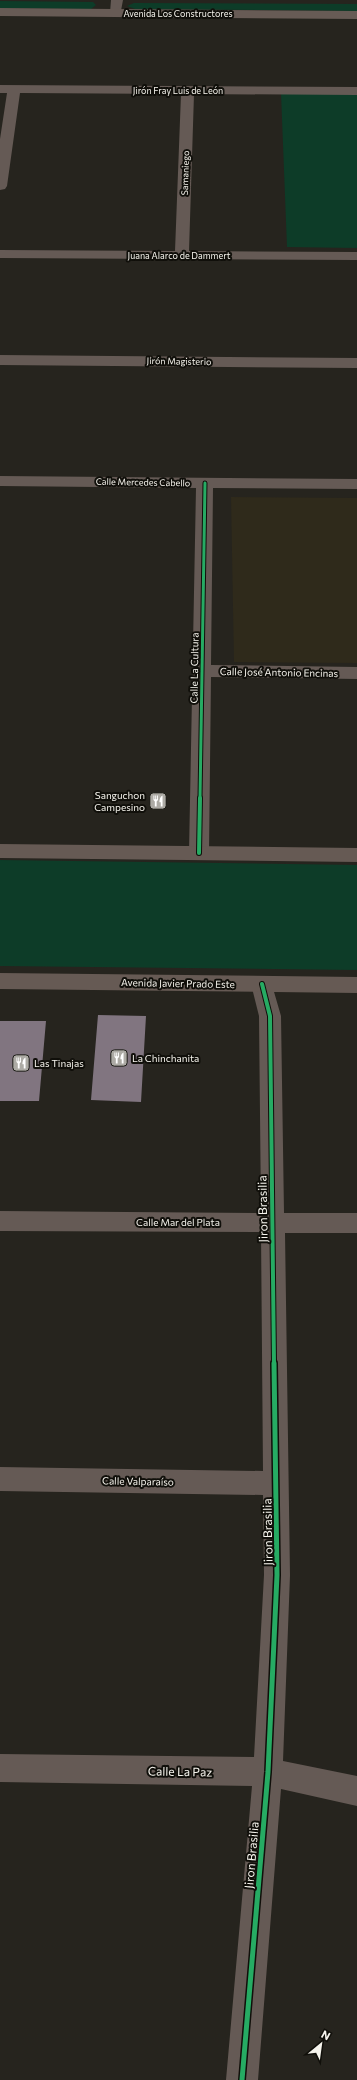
<svg xmlns="http://www.w3.org/2000/svg" width="357" height="2080" font-family="Commissioner,sans-serif">
<style>
.built{fill:#2f2a1b}
.green{fill:#0d3c28}
.building{fill:#817580}
.lines{fill:none;stroke-linecap:round;stroke-linejoin:round}
.street{fill:#655a55;fill-rule:evenodd}
.secondary{fill:#675b55;fill-rule:evenodd}
.primary{fill:#665a54;fill-rule:evenodd}
.cycleway-far2-casing{stroke:#100f0a;stroke-width:5}
.cycleway-far1-casing{stroke:#100f0a;stroke-width:6}
.cycleway-casing{stroke:#100f0a;stroke-width:8}
.cycleway-far2{stroke:#26ab63;stroke-width:3}
.cycleway-far1{stroke:#26ab63;stroke-width:4}
.cycleway{stroke:#26ab63;stroke-width:5}
.labels{text-anchor:middle;dominant-baseline:central;stroke-width:4;stroke-linejoin:round;paint-order:stroke}
.far-street-label{font-size:9px;fill:#f6f4ed;stroke:#100f0a}
.street-label{font-size:10px;fill:#f6f4ed;stroke:#100f0a}
.poi-label{font-size:10px;fill:#f6f4ed;stroke:#100f0a;text-anchor:start}
.near-street-label{font-size:12px;fill:#f6f4ed;stroke:#100f0a}
</style>
<rect width="100%" height="100%" fill="#26241e"/>
<!-- built -->
<path class="built" d="M231,497L357,498V663L234,662Z"/>
<!-- green -->
<path class="green" d="M0,1L93,2L96,5L91,9L0,8Z
M134,3L357,4V11L135,9L127,6Z
M281,93L357,94V248L287,247Z
M0,860L357,865V970L0,966Z"/>
<!-- building -->
<path class="building" d="M98,1015L146,1016L141,1102L91,1100Z
M0,1021H46L39,1101H0Z"/>
<g class="lines">
<!-- street -->
<path class="street" d="M111,0H123L120,16H112L110,13Z
M0,85L357,87V95L194,94L189,251L357,252V260L0,258V250L175,251L181,94L20,93L7,186L5,189L0,190V139L7,93H0Z
M0,355L357,358V368L0,365Z
M0,476L357,479V489L213,488L211,665L357,667V679L211,677L209,853L206,858L199,860L192,858L189,853L196,488L0,486Z
M262,976L270,978L281,1016L284,1213H357V1233H285L290,1575L283,1761L357,1776V1806L281,1789L258,2080H226L252,1786L0,1782V1754L254,1757L264,1575L263,1495L0,1491V1467L263,1471L261,1232L0,1231V1211L261,1213L259,1016L251,984L254,978Z"/>
<!-- secondary -->
<path class="secondary" d="M0,8L357,11V19L0,16Z"/>
<!-- primary -->
<path class="primary" d="M0,844L357,848V862L0,858Z
M0,973L357,977V993L0,989Z"/>
<defs>
<path id="cycleway-far2" d="M200,799L205,483"/>
<path id="cycleway-far1" d="M199,853L200,798
M262,984L270,1016L274,1364"/>
<path id="cycleway" d="M242,2080L268,1772L277,1575L274,1363"/>
</defs>
<!-- cycleway-far2 casing -->
<use href="#cycleway-far2" class="cycleway-far2-casing"/>
<!-- cycleway-far1 casing -->
<use href="#cycleway-far1" class="cycleway-far1-casing"/>
<!-- cycleway casing -->
<use href="#cycleway" class="cycleway-casing"/>
<!-- cycleway-far2 -->
<use href="#cycleway-far2" class="cycleway-far2"/>
<!-- cycleway-far1 -->
<use href="#cycleway-far1" class="cycleway-far1"/>
<!-- cycleway -->
<use href="#cycleway" class="cycleway"/>
</g>
<!-- icons -->
<defs>
<symbol id="restaurant-square" viewBox="-11 -11 22 22"><rect x="-9" y="-9" width="18" height="18" rx="4" fill="#adaba5" stroke="#100f0a"/><path d="M-5-6h1v4h1v-4h1v4h1v-4h1v5L-1.5 .5V6h-2V.5L-5-1ZM5-6V6H3V1.5H1.5Q1.5-4 5-6Z" fill="#fff"/></symbol>
</defs>
<g fill-rule="evenodd">
<use href="#restaurant-square" x="148" y="791" width="20" height="20"/>
<use href="#restaurant-square" x="109" y="1048" width="20" height="20"/>
<use href="#restaurant-square" x="11" y="1053" width="20" height="20"/>
</g>
<g class="labels">
<!-- far-street labels -->
<g class="far-street-label">
<text x="178" y="13">Avenida Los Constructores</text>
<text x="178" y="90">Jirón Fray Luis de León</text>
<text transform="translate(185 173) rotate(-88)">Samaniego</text>
<text x="179" y="255">Juana Alarco de Dammert</text>
<text transform="translate(179 361) rotate(1)">Jirón Magisterio</text>
<text transform="translate(143 482) rotate(1)">Calle Mercedes Cabello</text>
</g>
<!-- street labels -->
<g class="street-label">
<text transform="translate(194 668) rotate(-89)">Calle La Cultura</text>
<text transform="translate(279 672) rotate(1)">Calle José Antonio Encinas</text>
<text transform="translate(178 983) rotate(1)">Avenida Javier Prado Este</text>
<text x="178" y="1222">Calle Mar del Plata</text>
<text transform="translate(138 1481) rotate(1)">Calle Valparaíso</text>
</g>
<!-- poi labels -->
<g class="poi-label">
<text x="145" y="795" text-anchor="end">Sanguchon<tspan x="145" dy="12">Campesino</tspan></text>
<text x="132" y="1058">La Chinchanita</text>
<text x="34" y="1063">Las Tinajas</text>
</g>
<!-- near-street labels -->
<g class="near-street-label">
<text transform="translate(262 1209) rotate(-91)">Jiron Brasilia</text>
<text transform="translate(267 1532) rotate(-91)">Jiron Brasilia</text>
<text transform="translate(180 1771) rotate(1)">Calle La Paz</text>
<text transform="translate(251 1855) rotate(-85)">Jiron Brasilia</text>
</g>
</g>
<!-- north arrow -->
<g transform="translate(321 2044) rotate(29)" stroke="#100f0a" stroke-width="3" paint-order="stroke">
<path d="M0-3L7 15L0 10L-7 15Z" fill="#f6f4ed"/>
<text y="-6" font-size="11" font-weight="bold" text-anchor="middle" fill="#f6f4ed">N</text>
</g>
</svg>
